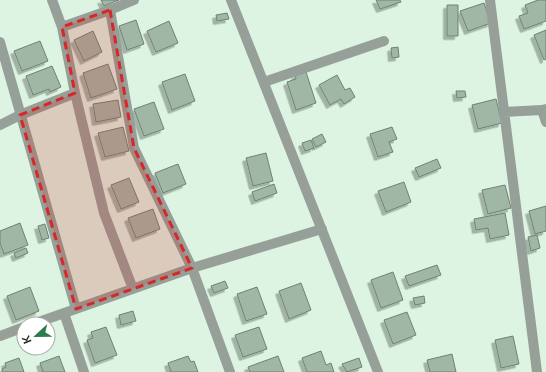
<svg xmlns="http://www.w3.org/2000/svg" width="546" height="372" font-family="Lato,sans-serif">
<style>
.building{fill:#a0b7a6;stroke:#6d8273;filter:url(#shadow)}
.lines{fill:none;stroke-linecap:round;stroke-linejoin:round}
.street{stroke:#96a098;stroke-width:10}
.marked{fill:#d62828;fill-opacity:0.2;stroke:#d62828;stroke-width:3;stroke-dasharray:8 5;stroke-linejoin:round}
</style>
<defs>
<filter id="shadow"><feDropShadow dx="-3.5" dy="3.5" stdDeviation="0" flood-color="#0004"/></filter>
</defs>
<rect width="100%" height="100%" fill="#ddf4e3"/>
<!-- building -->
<path class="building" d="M101,0H119L104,6Z
M376,0H400L401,2L380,9Z
M538,0H546V21L524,29L519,16L528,13L525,5Z
M484,3L491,23L468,31L460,11Z
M447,5H458V36H447Z
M227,13L229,19L217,21L216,15Z
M136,20L144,44L127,50L119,26Z
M169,21L178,43L156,52L147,31Z
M546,30V59L544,60L534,35Z
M93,31L102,52L84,61L74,40Z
M40,41L48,61L22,71L14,51Z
M398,47L399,57L392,58L391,48Z
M108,64L117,89L91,98L83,73Z
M52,66L61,87L50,92L49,89L33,95L26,76Z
M306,72L316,103L296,110L287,82L296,79L295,75Z
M185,74L195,101L172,110L162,82Z
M337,75L345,90L350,88L355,97L344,104L341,99L330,105L319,85Z
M456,91H465L466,97L457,98Z
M496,99L502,123L478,129L472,105Z
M118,100L121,117L96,122L93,104Z
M154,102L164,129L144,136L134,109Z
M123,127L129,151L105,157L98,133Z
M392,127L397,139L389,142L393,152L378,157L370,134Z
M322,134L326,142L316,147L312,139Z
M311,140L314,148L305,151L302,143Z
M266,153L273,181L253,186L246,158Z
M437,159L441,168L419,177L415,168Z
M178,164L186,184L163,193L155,173Z
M129,178L139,202L121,209L111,185Z
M404,182L411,202L386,212L378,191Z
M274,184L277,193L255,201L252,192Z
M505,185L511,208L488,214L482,190Z
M546,206V231L535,234L529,211Z
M153,209L160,229L136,238L128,218Z
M505,213L509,235L490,239L488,228L476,230L474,219Z
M20,223L28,245L4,254L0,243V231Z
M45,224L49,238L42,240L38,226Z
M537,235L540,248L531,251L528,237Z
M26,248L28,253L16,258L14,253Z
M437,265L441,275L409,286L405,276Z
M393,272L403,300L381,308L371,280Z
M225,281L228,288L214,293L211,286Z
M301,283L311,310L289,319L279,291Z
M30,287L39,311L16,320L7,296Z
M257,287L267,314L246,321L237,294Z
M424,296L425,303L415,305L413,298Z
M133,311L136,321L121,325L119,315Z
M407,312L416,335L393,344L384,320Z
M106,327L117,355L95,363L87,340L93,338L91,332Z
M259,327L267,349L243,357L235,335Z
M513,336L519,364L501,368L495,340Z
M321,351L326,365L331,363L334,372H307L302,358Z
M452,354L456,372H430L427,360Z
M59,356L65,372H43L40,363Z
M188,356L191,362L194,361L198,372H171L168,363Z
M278,356L284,372H250L248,367Z
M19,358L24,372H3L2,369L6,367L5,363Z
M359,358L362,367L347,372L342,364Z"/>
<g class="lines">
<!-- street -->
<path class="street" d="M52,0L62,27L75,93L104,213L133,289
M231,0L378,372
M490,0L537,372
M110,10L134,148L192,268L230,372
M62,27L110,10L134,0
M0,42L76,309
M264,82L384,41
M542,110L546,122
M503,112L542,110L546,109
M0,125L20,115L75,93
M64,313L84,372
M33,324L192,268L322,229
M0,336L24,327"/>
</g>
<!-- marked area -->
<path class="marked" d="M110,10L134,148L192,268L76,309L20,115L75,93L62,27Z"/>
<!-- north arrow -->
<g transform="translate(36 336) rotate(248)"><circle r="19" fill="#ffffff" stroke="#a6a9a7"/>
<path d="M0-3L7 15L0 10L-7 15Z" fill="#2d7c4c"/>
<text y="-6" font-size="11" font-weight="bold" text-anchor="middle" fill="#202922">K</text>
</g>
</svg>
